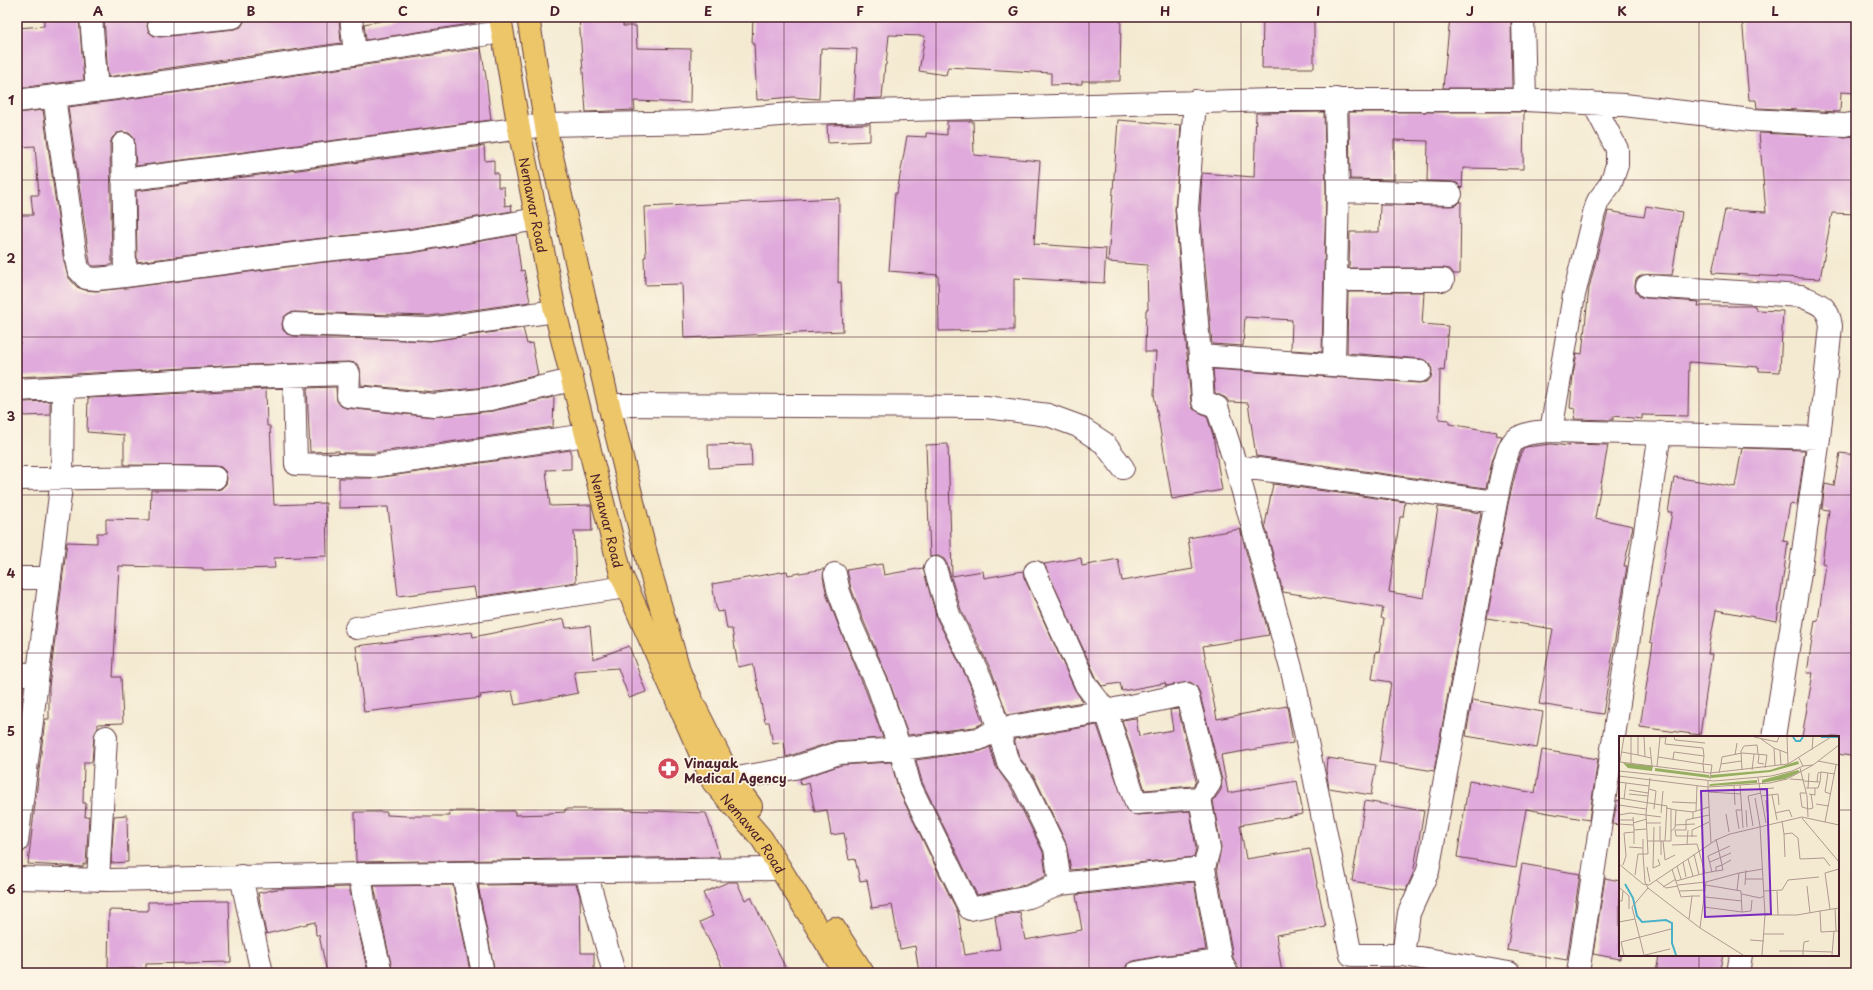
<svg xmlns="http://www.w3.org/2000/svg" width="1873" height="990" font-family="'Playpen Sans',sans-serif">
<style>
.building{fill:#e0aadc}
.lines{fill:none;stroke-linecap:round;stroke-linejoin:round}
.minor-casing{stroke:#643d44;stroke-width:24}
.highway-casing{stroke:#643d44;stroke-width:24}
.minor{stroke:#fff;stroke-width:22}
.highway{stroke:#ecc669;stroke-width:22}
.grid{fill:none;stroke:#4a1f2b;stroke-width:1;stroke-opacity:0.55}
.labels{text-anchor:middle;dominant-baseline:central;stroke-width:3.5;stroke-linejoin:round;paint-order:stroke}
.street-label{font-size:13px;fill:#4a1f2b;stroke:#fcf5e5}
.poi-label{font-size:13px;font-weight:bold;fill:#4a1f2b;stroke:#fcf5e5;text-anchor:start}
.inset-river{fill:none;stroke:#49b1c8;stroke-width:2}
.inset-road{fill:none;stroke:#b0998f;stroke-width:1}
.view{fill:#7b2cbf;fill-opacity:0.15;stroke:#7b2cbf;stroke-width:2}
.inset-edge{fill:none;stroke:#4a1f2b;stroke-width:2}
.neatline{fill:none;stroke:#4a1f2b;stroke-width:1.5}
.grid-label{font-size:13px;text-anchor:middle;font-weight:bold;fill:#4a1f2b}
</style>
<rect width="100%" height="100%" fill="#fcf5e5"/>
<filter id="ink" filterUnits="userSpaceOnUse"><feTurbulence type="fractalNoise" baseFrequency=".025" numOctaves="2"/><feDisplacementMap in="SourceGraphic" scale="8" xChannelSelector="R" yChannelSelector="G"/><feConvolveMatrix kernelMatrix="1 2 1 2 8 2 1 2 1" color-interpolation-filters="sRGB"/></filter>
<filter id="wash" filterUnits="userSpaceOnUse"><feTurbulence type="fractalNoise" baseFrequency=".012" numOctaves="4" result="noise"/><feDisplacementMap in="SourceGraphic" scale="16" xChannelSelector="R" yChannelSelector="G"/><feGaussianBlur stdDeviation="0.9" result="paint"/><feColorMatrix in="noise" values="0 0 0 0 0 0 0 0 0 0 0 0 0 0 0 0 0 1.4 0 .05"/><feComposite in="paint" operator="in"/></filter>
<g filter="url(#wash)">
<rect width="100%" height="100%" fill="#f4ead2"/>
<g id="blocks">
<!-- building -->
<path class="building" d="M44,17H79L84,80L17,88V28L44,26Z
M104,17H150L147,26L149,32L154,36L160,37L235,29L241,27L244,22L245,17H253V19L272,17H339L341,43L108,77Z
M400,17H475L476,23L366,40L364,24Z
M579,17H623V26H636L637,48L691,49L690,103L634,101L635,110L586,112Z
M753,17H1121L1120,81H1082V84L1051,85V73L948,67L946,75L919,71L925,36L889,35L886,65H885L882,98L854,99L857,49L821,48L819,99L793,97L757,100L754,44H752Z
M1263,17H1314V68H1262Z
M1450,17L1480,19V17H1511L1512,88H1443Z
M1742,17H1856V93L1841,92L1840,112L1757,108L1756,100H1749Z
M481,48L486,77L491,120L136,166L134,138L129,133L122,132L117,133L112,138L110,144L112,265L97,266H92L90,263L68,107L173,93Z
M43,110L64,261L68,277L77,287L85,290L96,291L126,288L317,263L412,253L516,235L521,271L524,270L530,302L429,316L294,312L289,313L284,317L282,324L283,330L287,334L294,336L430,341L523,328L527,344L532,343L538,375L488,387L434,392L361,385L360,368L356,363L349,362L244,365L17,377V344H20L19,262H17V215H33L31,195H39L35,146L17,147V113Z
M1324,112L1326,191L1322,352L1291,350L1292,320L1245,317L1243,346L1212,344L1200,209L1202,173L1254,177L1256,113Z
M1349,112H1524L1523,169L1463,168L1462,188L1457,183L1452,182L1427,181L1428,141L1394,140V180L1350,179Z
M1118,120L1181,125L1175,210L1191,402L1193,409L1207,416L1213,435L1222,490L1172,499L1154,394L1156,352H1145L1146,310H1148L1147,265L1108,262Z
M947,121H973L974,155L1040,161L1034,244L1106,249L1104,283L1014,278V330L939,331L938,275L889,271L895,193H897L907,136L926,137V133L947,135Z
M870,124V141L828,143L827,125Z
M1759,133L1844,137L1856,136V214L1832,213L1820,279L1712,273L1725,210L1766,212Z
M484,146L485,161L494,160V173H498V187H504L505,206L511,205L512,211L408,229L314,239L137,262L136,191Z
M839,198L838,283L841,282L843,331L684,338L682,284L645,285L644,257H646L644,207Z
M1461,201L1460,274H1454L1450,269L1443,268H1349L1350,232H1379L1380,205L1451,206L1457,205Z
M1646,206L1682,212L1672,275H1642L1636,279L1635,286L1636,292L1640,297L1646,298L1699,302L1698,306H1755L1756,310L1783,311L1780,372L1759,371V367L1689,362L1688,416L1642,415V419L1613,416V420L1574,419L1576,409L1570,408L1573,374L1577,353L1582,354L1589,288L1608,211L1644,217Z
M1348,292H1424L1422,324L1448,326L1444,371L1440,370L1439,419L1449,420V424L1497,432L1496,435L1502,436L1493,458L1486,488L1256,456L1248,403L1229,402L1226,398L1215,393L1213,369L1419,383L1426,382L1431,378L1432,371L1431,365L1427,361L1421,359L1347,353Z
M336,387L337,401L341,406L346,408L433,417L493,411L554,397L553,427L373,453H339V451L310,452L307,388Z
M266,389L267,426H270L274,505L326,503L327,556L274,558L275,568L203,570V568L119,566L113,677H121L123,723L98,724V728L94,736L92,762H84L83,803H86L85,817L89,816L86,864H83V867L28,864L45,719H49V687L67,542L97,543V533H106V519L150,520L151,490H215L221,489L226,484L227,479L226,472L221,467L215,466L124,465V435L87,432L88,398Z
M50,401V415L24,416L22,402Z
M751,444L752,466L709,468L708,445Z
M948,444L952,576L983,571L984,578L1023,571L1024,577L1075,690L1083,702L1007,715L992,672L961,610L947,564L944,559L938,556L930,557L926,445Z
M1551,444L1569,446V444L1608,445L1595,518L1633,526L1624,566H1627L1603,714L1539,704L1553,629L1487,618L1508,504L1519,458L1523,450L1526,447Z
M1742,448L1805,450L1797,505L1790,504L1783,541L1788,542L1777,621L1716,610L1708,654H1712L1700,735L1640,727L1653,643L1650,642L1672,512H1668L1674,477L1735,487Z
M571,450V469L546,470L550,506L591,505L592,531H574L576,582L476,597L474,587L398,596L388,507L339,508V478H376Z
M1840,453L1856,455V757L1838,754V737H1802L1813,673H1807L1815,620L1818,621L1826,564L1822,563L1829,510L1822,509L1825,484L1834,486Z
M1273,484L1405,502L1403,517H1400L1389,592L1424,598L1438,507L1481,513L1434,771L1379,762L1391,682L1372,679L1376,651L1379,652L1384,619L1381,618L1383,608L1283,592L1265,525Z
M1240,529L1269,635L1203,646L1217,719L1287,706L1293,743L1221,755L1228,793L1297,781L1303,814L1240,825L1246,859L1310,849L1326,927L1276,935L1282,973H1239L1233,957L1217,868L1221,847L1213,801L1221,790L1222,780L1199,691L1196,686L1190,682L1166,686L1165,683L1122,691L1120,683L1102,686L1097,679L1044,564L1081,558L1082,566L1118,559L1122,581L1193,569L1188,538Z
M882,564L884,575L923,568L937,619L969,682L983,723L975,727L908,735L889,681L864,622L851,588L847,570Z
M824,569L823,577L827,596L841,632L866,691L883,738L835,741L786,757L784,742L773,744L769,722H765L753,664L738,667L732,629H727L724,611L717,612L712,584L787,571L788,575Z
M564,619L566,628L590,626L593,659L629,646L646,692L629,698L618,668L574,671L578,693L515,705L512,691L480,695L481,698L364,712L356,646L472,632L473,637Z
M1472,700L1543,712L1537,748L1466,736Z
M1178,709L1196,781L1193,786L1145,790L1122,720L1136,718L1139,736L1173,730L1170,710Z
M1097,725L1127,811L1137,815L1190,811L1196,848L1194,857L1071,870L1066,843L1035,778L1019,757L1014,739Z
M990,747L996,767L1013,791L1043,852L1046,876L1025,885L977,895L922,782L916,760L981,751Z
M1542,750L1598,759L1589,820L1526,809L1516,867L1457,857L1469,781L1535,793Z
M1327,758L1376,765L1371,795L1329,788L1326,770Z
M891,762L899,791L958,913L965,955L1000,949L995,917L1020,912L1025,940L1082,930L1076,895L1194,882L1206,950L1160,956L1134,961L1127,964L1124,973H919L915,946L900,949L892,905L872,908L867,880L860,881L855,859L849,860L844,833L831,835L827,810L815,812L809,783L801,785L800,779L841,765Z
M1617,800L1620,801V825L1613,824Z
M1365,801L1424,811L1413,874L1406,890L1352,881Z
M565,809H626V810L706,813L720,857L356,862L355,812H387V815L407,816H450L449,811H515V815L548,814V813L565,812Z
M127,815L128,862L111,863L114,816Z
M1522,864L1580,874L1567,960L1507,950Z
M1605,878L1620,881V959L1593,954Z
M728,882H737L745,900L751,897L788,973H725L700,922L713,916L703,893Z
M576,884L580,896L581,953H594V973H495L478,885Z
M453,885L470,971L393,973L374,886Z
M349,887L368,973H327L319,935H316L315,922L266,934L258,893L277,889Z
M229,901L231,962L146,964V969H108L109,910L148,911V902Z
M1659,955H1723L1719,973H1656Z"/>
</g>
</g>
<g filter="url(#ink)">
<use href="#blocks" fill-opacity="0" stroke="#643d44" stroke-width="1"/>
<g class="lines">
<defs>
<path id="minor" d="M91,17L97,91
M351,17L355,54
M1523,17L1525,100
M159,25L233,17
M54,96L76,259L78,269L86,278L97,279L125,276L316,251L410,241L537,219
M17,101L171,81L502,32
M1195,101L1187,209L1200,356L1203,401L1217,407L1236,466
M123,144L125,276
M123,180L546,125L701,122L803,113L907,110L1273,100H1525L1624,105L1751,120L1845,125L1856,123
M1338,191L1451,194
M1336,280H1443
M1647,286L1801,296C1819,304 1828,305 1831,326L1819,438
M294,324L430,329L555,311
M1200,356L1420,371
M1334,364L1338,191L1336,99
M294,376L296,464L374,466L586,435
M17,390L245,377L349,374L348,396L434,405L490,399L572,380
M609,405L986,407L1048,415L1078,426L1104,443L1123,468
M1551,431L1574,295L1594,213L1598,201L1611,183L1617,165V149L1593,103
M17,479L165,477L215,478
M1496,502L1236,466L1294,679L1351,955H1403L1509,973
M935,568L949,615L980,677L991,704L1008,763L1024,784L1055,848L1060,884
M835,574L839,592L852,627L878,686L900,749L910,786L970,909L1029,897L1060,884L1204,868
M17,578H50
M356,628L626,587
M17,674L38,673
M714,782L794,768L839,753L900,749L979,739L999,729L1106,711L1086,685L1035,572
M1200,798L1210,783L1187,694L1106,711L1136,803L1200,798L1209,849L1204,868L1221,961
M17,842L62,479L63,388
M586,872L614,973
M360,874L364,901L381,973
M463,874L483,973
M241,876L262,973
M17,878L111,880L360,874L779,869
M98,880L106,737
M1403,955L1409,913L1428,871L1496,502C1499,489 1505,451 1513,442C1522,432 1538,432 1551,431L1819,438L1800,573L1774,737
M1136,973L1161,968L1221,961L1227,973
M1578,973L1660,433
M1738,973L1741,955"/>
<g id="highway">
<path id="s1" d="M500,17L519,129L555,311L621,574L713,782L762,839L845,973"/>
<path d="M528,17L548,139L609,405L650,570L680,673L693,703L731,779L751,806"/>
<path d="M834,928L863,973"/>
</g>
</defs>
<!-- minor casing -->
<use href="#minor" class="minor-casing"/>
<!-- highway casing -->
<use href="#highway" class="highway-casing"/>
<!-- minor -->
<use href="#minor" class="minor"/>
<!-- highway -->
<use href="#highway" class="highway"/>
</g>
</g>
<!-- grid -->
<path class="grid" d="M174,17V973M327,17V973M479,17V973M632,17V973M784,17V973M936,17V973M1089,17V973M1241,17V973M1394,17V973M1546,17V973M1699,17V737M17,180H1856M17,337H1856M17,495H1856M17,653H1856M17,810H1620M1838,810H1856M1699,955V973"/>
<!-- icons -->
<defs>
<symbol id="pharmacy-disc" viewBox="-11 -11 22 22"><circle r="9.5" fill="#d1495b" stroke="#fcf5e5"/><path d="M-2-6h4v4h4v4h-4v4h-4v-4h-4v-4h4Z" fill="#fff"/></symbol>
</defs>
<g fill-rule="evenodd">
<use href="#pharmacy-disc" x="656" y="756" width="25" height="25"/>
</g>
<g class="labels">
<!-- street labels -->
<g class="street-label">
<text stroke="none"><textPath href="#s1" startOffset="191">Nemawar Road</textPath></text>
<text stroke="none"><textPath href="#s1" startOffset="515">Nemawar Road</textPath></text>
<text stroke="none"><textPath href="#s1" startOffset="863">Nemawar Road</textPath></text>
</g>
<!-- poi labels -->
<g class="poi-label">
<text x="684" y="762">Vinayak<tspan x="684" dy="15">Medical Agency</tspan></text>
</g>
</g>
<!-- overview -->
<g transform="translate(1619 736)">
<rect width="220" height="220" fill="#f4ead2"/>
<path d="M179,25L180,28L151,36L92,42V39L151,34ZM4,27L34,30L33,35L9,32ZM36,32L90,39L91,42L36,35ZM179,34L181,36L166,43L143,47V44ZM138,44V47L90,50L91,48Z" fill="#96ae60"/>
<path class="inset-river" d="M174,1L177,5H181L184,1M202,1H220M6,148L14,162L18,180L23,186L47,184L53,187V207L57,219"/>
<path class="inset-road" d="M5,1L1,26L91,37L169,28L212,1M19,1V19L32,22M25,1L26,20M47,1L46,8L84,12L85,20M55,1L56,4L86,7M135,1L158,6L160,1M168,1L169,28M142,3L155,12L168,17M31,11L33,30M155,12L156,30M193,14L194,1M161,15L162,29M3,16L19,19M116,19L118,7M140,19L139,27L145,28M39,21L41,1H47M180,22L184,30L194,29L220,9M199,25L220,29M12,27V1M102,28L103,21L123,17L148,19L146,32M38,30L39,21L84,28L85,20L55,16L54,23M181,32L188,60L189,81M123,34L122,15L125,10L138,9L139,18M133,34L135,18M0,35L95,45L152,40L173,35L184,30M202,36L216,38M85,37L84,28L93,29L91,43M100,37L102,28L122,25M209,37L206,56L212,58M0,40L89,51L92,107M1,40L0,46L7,47M139,42L147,87M171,43L185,44M89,45V51L151,47L168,43L194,29M185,45L201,46L202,36M198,46L199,37L202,36M121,49L124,92M115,50L116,69M187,52H199L201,46M189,52L190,37M30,53L37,55L35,73M141,53L155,52M10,54L29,57M89,56L122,58M187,57H181L183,71L190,73L194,72L192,58M10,58L29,60M190,58L196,59V52M153,59L158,84M142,60L159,58L160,69M0,62L48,70L46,105H44M136,62L141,90L146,179M5,63L7,47L30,50M147,64L148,76M53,66L77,67M197,68L210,70M0,69L27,73M57,74L74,76M127,74L128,91M77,75L78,50M42,77L44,55M156,77L170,74L173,81M107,78L110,96M0,79L11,77L42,81M14,81L15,94L27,93M183,82L220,126M74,83V76L90,71M0,84H14M163,85L165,98L173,97L179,102L181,123L205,122L211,130M206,86L217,29M14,87L28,83M28,87H42M0,88L14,89M149,88L150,110M56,89L76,88M41,90V105M134,90L129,60L142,57M35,91L34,132L41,129L39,123M120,93L117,74H123M15,94V108M52,95V73M165,98L166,121M78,100H57L56,94H67V84L90,79M73,101V94L90,86M97,103L103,129L112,124M28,105H44L46,124L56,119M42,105V119M46,105H52V95L56,92L57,74L47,72M68,108L69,94M53,109L78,108L86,137L57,145M10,111L24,112M75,118L80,139M69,123L74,140M64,126L67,141M91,126L112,117M0,128L24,148L30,149L97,104L111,98L183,81L220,89M4,129L7,120L5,97L15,96M58,130L62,143M28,131L31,146M53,133L62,161L73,160M93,136L89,120L111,110M86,137L97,135V131L103,129L104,134L97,135M120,137L144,133M16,139L19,118H24V103M127,143H144M37,144L47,152L59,150M26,146L24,118H29L27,78L31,42M26,146L29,152L81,192L124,219M59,149L87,146M126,149L127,134M188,150L191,177M0,151L10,160V173M44,151L57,143M60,155L87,154M145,155L163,154L169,144L200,141M158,155L159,179M123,158L141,162L145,160M86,161L123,165M0,165H3L4,155M85,171L123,176L122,155L87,149M216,172L217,195M220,172L201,175L202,196L220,195M211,173L206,137L220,133M123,176L132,175L133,164M70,183L73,160H81M0,186L16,183M81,192L87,146L120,137L118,154M145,198H165M131,204L145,205M190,205L185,206L184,215L213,216M160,215H184V219M5,219L2,206L52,193M25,219L13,171L29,152M26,219L51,213M143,219L146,179H178L201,175M213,219L215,195"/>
<path class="view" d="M148,53L152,178L86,181L82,55Z"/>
<rect width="220" height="220" class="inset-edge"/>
</g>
<!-- margin -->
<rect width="1873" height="990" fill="none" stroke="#fcf5e5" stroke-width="44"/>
<rect x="22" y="22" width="1829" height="946" class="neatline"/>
<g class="grid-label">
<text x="98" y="16">A</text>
<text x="251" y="16">B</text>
<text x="403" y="16">C</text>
<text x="555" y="16">D</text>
<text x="708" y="16">E</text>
<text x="860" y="16">F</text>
<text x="1013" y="16">G</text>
<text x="1165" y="16">H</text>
<text x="1318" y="16">I</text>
<text x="1470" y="16">J</text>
<text x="1622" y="16">K</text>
<text x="1775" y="16">L</text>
<text x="11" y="105">1</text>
<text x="11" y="263">2</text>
<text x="11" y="421">3</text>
<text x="11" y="578">4</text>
<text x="11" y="736">5</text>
<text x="11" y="894">6</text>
</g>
</svg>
